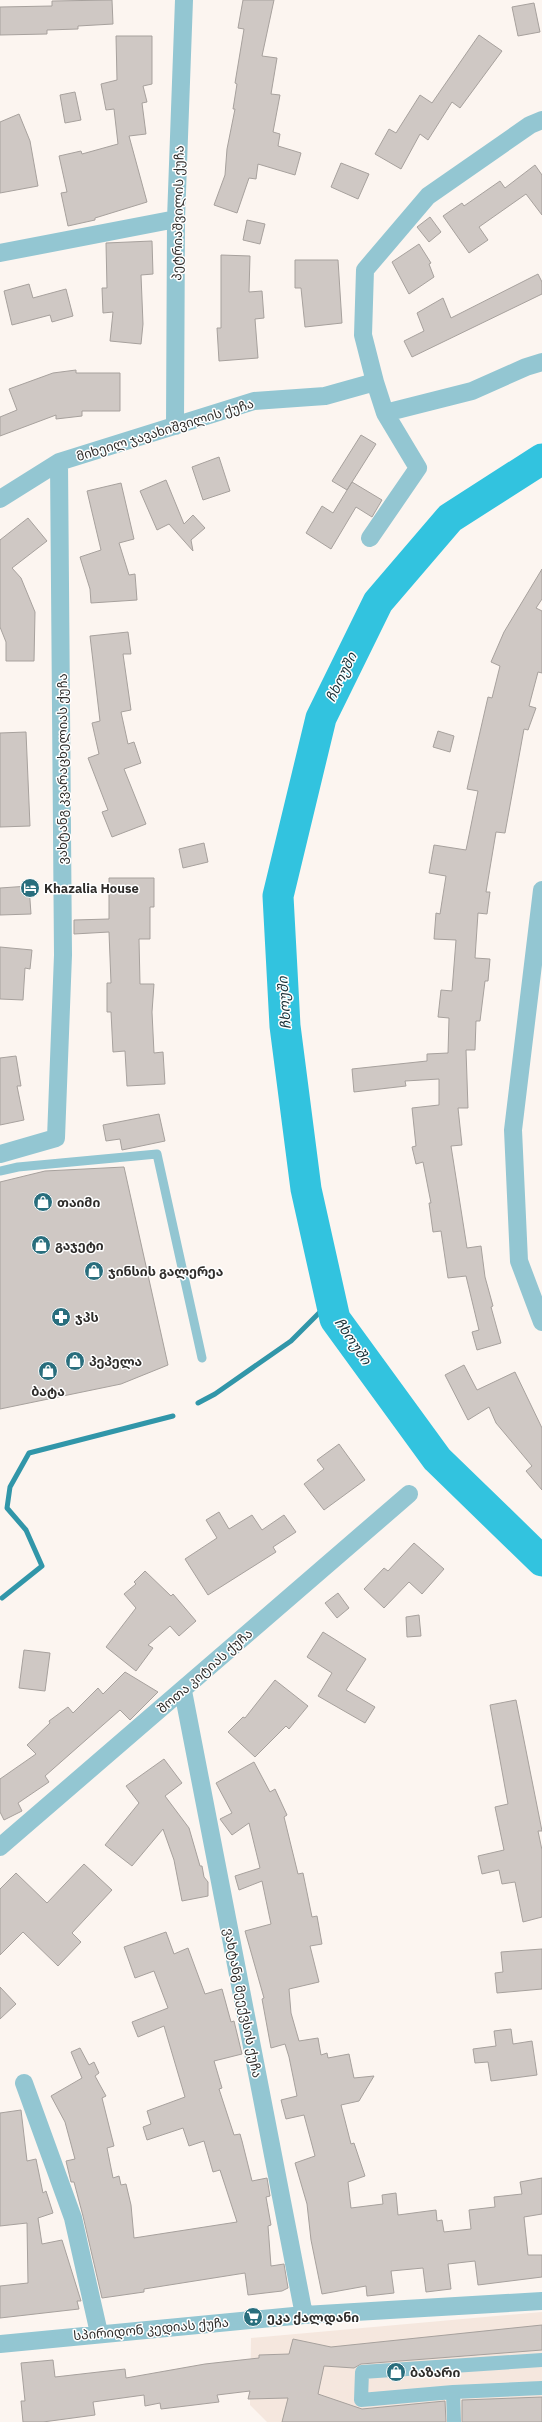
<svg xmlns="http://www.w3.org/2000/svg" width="542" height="2422" font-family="'IBM Plex Sans','Noto Sans Georgian',sans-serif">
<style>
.built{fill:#f5e7de}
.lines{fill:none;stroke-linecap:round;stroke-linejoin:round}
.stream{stroke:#3196a9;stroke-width:5}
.river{stroke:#32c3df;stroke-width:31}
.building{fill:#cfc8c4;stroke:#a7a19d}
.service{stroke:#93c6d2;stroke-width:9}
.pedestrian{stroke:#93c6d2;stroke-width:14}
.minor{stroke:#93c6d2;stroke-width:18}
.labels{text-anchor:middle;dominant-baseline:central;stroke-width:3;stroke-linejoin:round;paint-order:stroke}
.street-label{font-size:13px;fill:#2f2d2b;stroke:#fff}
.poi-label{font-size:13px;font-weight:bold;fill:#2f2d2b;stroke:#fff;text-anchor:start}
.water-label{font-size:14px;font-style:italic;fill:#1b3238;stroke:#fff}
</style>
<rect width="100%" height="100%" fill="#fcf5f0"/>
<!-- built -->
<path class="built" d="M542,2312V2422H267L250,2405L251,2338Z"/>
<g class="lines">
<!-- stream -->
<path class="stream" d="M198,1403L215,1394L291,1341L331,1301
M2,1598L42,1566L26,1530L7,1508L10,1487L29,1453L173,1416"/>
<!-- river -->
<path class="river" d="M542,459L450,518L378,602L321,718L278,896L285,1026L306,1189L335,1319L437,1459L542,1561"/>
</g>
<!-- building -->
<path class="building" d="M112,0L113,24L78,26V29L47,30V34L0,35V7L52,6V1Z
M243,0H274L262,56L277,58L271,94L280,95L273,132L280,134L278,146L301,153L295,175L258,164L256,179L249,178L237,213L214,205L225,175L227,149L235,109H233L237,84L235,83L244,29L238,28Z
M534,3L540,32L518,36L512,7Z
M479,35L502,51L460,108L452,102L428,140L420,134L401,169L375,154L389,129L396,133L420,95L432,103Z
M116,36H152V84L143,86L147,102L142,103L146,134L129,136L147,202L95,218V220L68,226L61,193L67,192L59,156L81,151L82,154L118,144L114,109L106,110L101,84L117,80Z
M75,92L81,120L65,123L60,95Z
M19,114L30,141L38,186L0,193V122Z
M341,163L369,174L358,199L331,187Z
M535,165L542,175V215L526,194L479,227L488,240L469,253L443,216L462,203L464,206L500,181L505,188Z
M430,217L441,232L429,242L417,227Z
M247,220L265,224L260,244L243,240Z
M152,241L153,274L141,275L143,324L141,344L110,341L113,312L103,313L102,288H107L106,243Z
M419,244L431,263L429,264L434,277L409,294L392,262Z
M221,255L250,256L249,292L262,291L264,318L255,319L258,358L219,361L217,328H221Z
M295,260H338L342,323L305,327L301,288H295Z
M538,274L542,282V294L412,357L404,341L424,331L417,313L443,298L451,318Z
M29,284L33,298L66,289L73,316L52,322L50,315L12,325L4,291Z
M76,370V373H120V411H82V416L56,419V415L0,436V417L17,410L9,389L53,373Z
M361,435L376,444L347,490L332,481Z
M219,457L230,491L203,500L192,467Z
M166,480L184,524L193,515L205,528L191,540L193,551L169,524L157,530L140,491Z
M352,482L382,500L372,517L356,507L331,549L306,533L322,506L333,513Z
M121,483L134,539L119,543L129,575L135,574L137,600L91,603L90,589L80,557L101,550L87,491Z
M28,518L47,541L12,568L21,578L35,612L34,661H6V642L0,627V540Z
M542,569V599L536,608L542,611V673L538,672L529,706L536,708L528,730L524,729L505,833L496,832L486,892H490L487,914L478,913L475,958L490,959L488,981H485L480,1021H476L475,1050H466L468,1108H458L462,1145L451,1146L467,1248L481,1246L485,1277L493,1306L491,1307L501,1343L477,1350L472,1332L479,1330L466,1276L448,1278L441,1231L433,1232L429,1203H431L423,1162L416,1164L412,1147L416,1146L412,1108L439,1105V1079L405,1081L406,1086L354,1092L352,1069L427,1061V1054L448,1053L449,1018L438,1017L441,990L452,991L456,940L434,939L436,913L440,914L446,876L429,873L434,845L466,850L478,791L467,789L488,697L492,698L500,666L491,662L504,632Z
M128,632L131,654H123L131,710L121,712L128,744L134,742L141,763L124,769L146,824L112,837L102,812L108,810L88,758L99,754L92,723L100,721L90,636Z
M438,731L454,736L450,752L433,747Z
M26,732L30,826L0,827V733Z
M204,843L208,862L183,868L179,849Z
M109,878H154V907H150V939H139L140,984H154L152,1012L154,1053L163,1052L165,1084L127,1086L125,1051L113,1052L111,1012H107V983H111L109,932L74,934V920L109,919Z
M29,886L31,914L0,915V888Z
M0,947L32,950L30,969L25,968L23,1000L0,999Z
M16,1056L21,1086H17L24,1120L0,1125V1058Z
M159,1114L165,1141L122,1150L120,1139L106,1141L103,1125Z
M124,1167L168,1365L121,1384L0,1409V1182L45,1171Z
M464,1365L477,1390L515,1372L542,1428V1490L526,1471L532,1466L496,1423L489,1407L468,1420L445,1375Z
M339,1444L365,1480L324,1510L304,1484L324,1469L317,1460Z
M219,1512L229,1529L252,1515L262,1530L284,1515L296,1532L273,1547L276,1552L208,1595L185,1559L217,1538L206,1520Z
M414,1543L444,1569L422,1594L409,1582L384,1608L364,1589L384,1568L388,1571Z
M145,1571L171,1596L173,1594L196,1621L179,1636L170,1626L148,1645L153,1648L136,1671L106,1647L136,1608L124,1594L136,1584L134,1582Z
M338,1593L349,1608L337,1618L325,1603Z
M419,1615L421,1636L407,1637L406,1617Z
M323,1632L366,1659L346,1690L375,1707L365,1723L318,1696L332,1673L307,1657Z
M24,1650L50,1653L45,1691L19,1688Z
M125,1672L158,1692L130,1720L120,1710L45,1776L49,1782L18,1803L22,1811L4,1820L0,1812V1779L36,1754L27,1745L50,1723L49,1721L68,1707L73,1713L98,1688L103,1694Z
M275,1680L308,1706L289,1729L286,1726L255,1757L228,1732L243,1717L245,1718Z
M516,1700L542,1831H538L542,1850V1917L523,1922L515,1882L502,1884L499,1870L482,1874L478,1856L504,1850L495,1807L508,1804L490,1705Z
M164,1759L182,1783L165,1796L189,1828L200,1866H202L204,1877L208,1882V1896L182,1901L174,1860L163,1829L132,1866L105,1845L139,1803L126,1786Z
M254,1762L270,1792L275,1789L287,1815L284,1817L298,1874L303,1873L312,1917L317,1916L322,1944L310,1946L319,1982L289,1989L291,2013L299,2041L318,2038L321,2055L327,2053L328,2058L349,2054L354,2078L374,2076L359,2101L341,2105L351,2144L354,2143L365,2176L348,2182L351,2208L383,2204L382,2195L396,2193L398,2215L436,2210L437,2221L442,2220L444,2232L471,2229L469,2210L495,2207L494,2197L522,2194L520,2182L542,2178V2214L524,2217L528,2255H542V2277L478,2285L475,2261L448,2264L451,2289L426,2292L423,2268L391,2271L394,2293L367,2296L366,2286L322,2294L311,2240L307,2204L295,2163L315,2156L304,2115L286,2119L281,2100L297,2096L289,2057L285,2044L271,2048L262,1999L264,1998L245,1931L271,1924L262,1881L239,1890L235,1876L260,1868L249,1823L232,1835L220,1819L232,1813L216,1783Z
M84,1864L112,1890L72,1933L81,1942L58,1966L23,1932L0,1955V1889L16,1873L47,1903Z
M166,1932L174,1954L188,1948L205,1994L222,1989L231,2022L234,2021L242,2054L214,2061L222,2088L219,2089L234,2135L240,2134L242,2141L252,2181L267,2178L270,2196L266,2197L271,2225L268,2226L271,2266L284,2264L288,2288L282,2291L248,2295L245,2273L144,2289V2292L102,2298L83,2216L74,2182H71L66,2161L75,2159L65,2122L51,2096L82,2078L71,2052L80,2048L89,2065L94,2062L99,2073L95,2076L106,2096L102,2098L114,2146L107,2148L113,2178L119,2176L121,2185L126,2184L131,2205L134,2238L237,2222L220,2170L213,2172L204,2141L189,2146L183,2128L147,2140L143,2127L151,2124L147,2111L185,2097L164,2026L138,2037L132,2022L168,2008L154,1971L135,1978L124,1947Z
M542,1949V1989L497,1993L495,1973L503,1972L501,1952Z
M0,1987L16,2004L0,2019Z
M511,2029L513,2044L532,2041L537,2075L491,2081L488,2062L475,2063L473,2049L496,2046L494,2031Z
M21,2110L27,2161L36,2159L43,2193L46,2191L53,2213L38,2218L42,2244L62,2240L81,2301H77L79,2309L0,2318V2286L28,2283L27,2223L0,2226V2113Z
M542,2325V2350L361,2364L354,2368L324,2366L318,2394L362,2409L445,2401L446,2422H282L288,2398L248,2399L250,2391L217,2395L219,2402L161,2409L160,2403L145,2406L144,2395L93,2402L95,2415L43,2422H23L21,2401H25L21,2363L53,2360L55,2377L125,2369L126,2378L205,2364L259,2358V2355L289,2354L293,2339L331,2347Z
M542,2397V2422H462V2400Z"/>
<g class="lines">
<!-- service -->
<path class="service" d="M0,1171L18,1167L157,1154L202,1358"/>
<!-- pedestrian -->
<path class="pedestrian" d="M453,2392L542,2388
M454,2422L453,2392L361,2400L362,2372L542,2360"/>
<!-- minor -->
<path class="minor" d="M0,253L176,219
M375,382L385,413L472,391L526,367L542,362
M175,426L176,219L184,0
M0,499L59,462L254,401L325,396L375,382L363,335L365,270L428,196L530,125L542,120
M370,538L418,468L385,413
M542,890L513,1130L519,1261L542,1322
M0,1154L56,1138L63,955L59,462
M183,1691L304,2315
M0,1847L409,1494
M24,2083L73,2218L99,2333
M0,2344L304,2315L542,2301"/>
</g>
<!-- icons -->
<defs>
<symbol id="hotel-disc" viewBox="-11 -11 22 22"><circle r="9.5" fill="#296e7d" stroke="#fff"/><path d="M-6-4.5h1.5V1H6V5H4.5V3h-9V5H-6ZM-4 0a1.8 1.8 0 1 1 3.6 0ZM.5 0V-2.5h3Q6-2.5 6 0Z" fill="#fff"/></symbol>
<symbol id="shop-disc" viewBox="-11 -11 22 22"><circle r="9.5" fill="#296e7d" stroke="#fff"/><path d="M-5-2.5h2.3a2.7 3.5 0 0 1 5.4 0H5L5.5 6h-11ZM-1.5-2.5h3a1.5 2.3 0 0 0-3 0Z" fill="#fff"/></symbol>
<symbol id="pharmacy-disc" viewBox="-11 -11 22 22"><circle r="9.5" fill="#296e7d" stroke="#fff"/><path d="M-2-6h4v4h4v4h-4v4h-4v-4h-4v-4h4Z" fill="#fff"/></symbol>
<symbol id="supermarket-disc" viewBox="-11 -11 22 22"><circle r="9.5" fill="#296e7d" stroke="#fff"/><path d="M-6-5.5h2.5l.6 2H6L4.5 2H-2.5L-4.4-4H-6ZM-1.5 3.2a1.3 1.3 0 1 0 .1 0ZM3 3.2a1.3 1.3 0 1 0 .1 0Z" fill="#fff"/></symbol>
</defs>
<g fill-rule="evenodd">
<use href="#hotel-disc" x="19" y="877" width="22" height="22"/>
<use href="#shop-disc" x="32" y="1191" width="22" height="22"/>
<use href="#shop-disc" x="30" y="1234" width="22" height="22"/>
<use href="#shop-disc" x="83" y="1260" width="22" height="22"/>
<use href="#pharmacy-disc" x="50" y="1306" width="22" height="22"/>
<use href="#shop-disc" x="64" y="1350" width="22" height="22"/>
<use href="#shop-disc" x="37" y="1360" width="22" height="22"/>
<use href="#supermarket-disc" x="242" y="2306" width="22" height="22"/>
<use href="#shop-disc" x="385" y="2361" width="22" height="22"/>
</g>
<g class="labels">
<!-- street labels -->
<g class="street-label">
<text transform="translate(178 213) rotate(-89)">პეტრიაშვილის ქუჩა</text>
<text transform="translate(165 430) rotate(-17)">მიხეილ ჯავახიშვილის ქუჩა</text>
<text transform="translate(62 769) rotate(-90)">ვახტანგ კვარაცხელიას ქუჩა</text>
<text transform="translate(205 1671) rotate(-41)">შოთა კიტიას ქუჩა</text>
<text transform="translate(243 2003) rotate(79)">ვახტანგ მეექვსის ქუჩა</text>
<text transform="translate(151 2329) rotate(-5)">სპირიდონ კედიას ქუჩა</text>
</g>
<!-- poi labels -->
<g class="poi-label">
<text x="44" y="888">Khazalia House</text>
<text x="57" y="1202">თაიმი</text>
<text x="55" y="1245">გაჯეტი</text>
<text x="108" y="1271">ჯინსის გალერეა</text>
<text x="75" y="1317">ჯპს</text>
<text x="89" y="1361">პეპელა</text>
<text x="48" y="1391" text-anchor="middle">ბატა</text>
<text x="267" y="2317">ეკა ქალდანი</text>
<text x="410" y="2372">ბაზარი</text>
</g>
<!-- water labels -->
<g class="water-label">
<text transform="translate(341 677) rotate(-64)">ჩხოუში</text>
<text transform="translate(284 1003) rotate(-94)">ჩხოუში</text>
<text transform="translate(353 1341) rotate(56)">ჩხოუში</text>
</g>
</g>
</svg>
